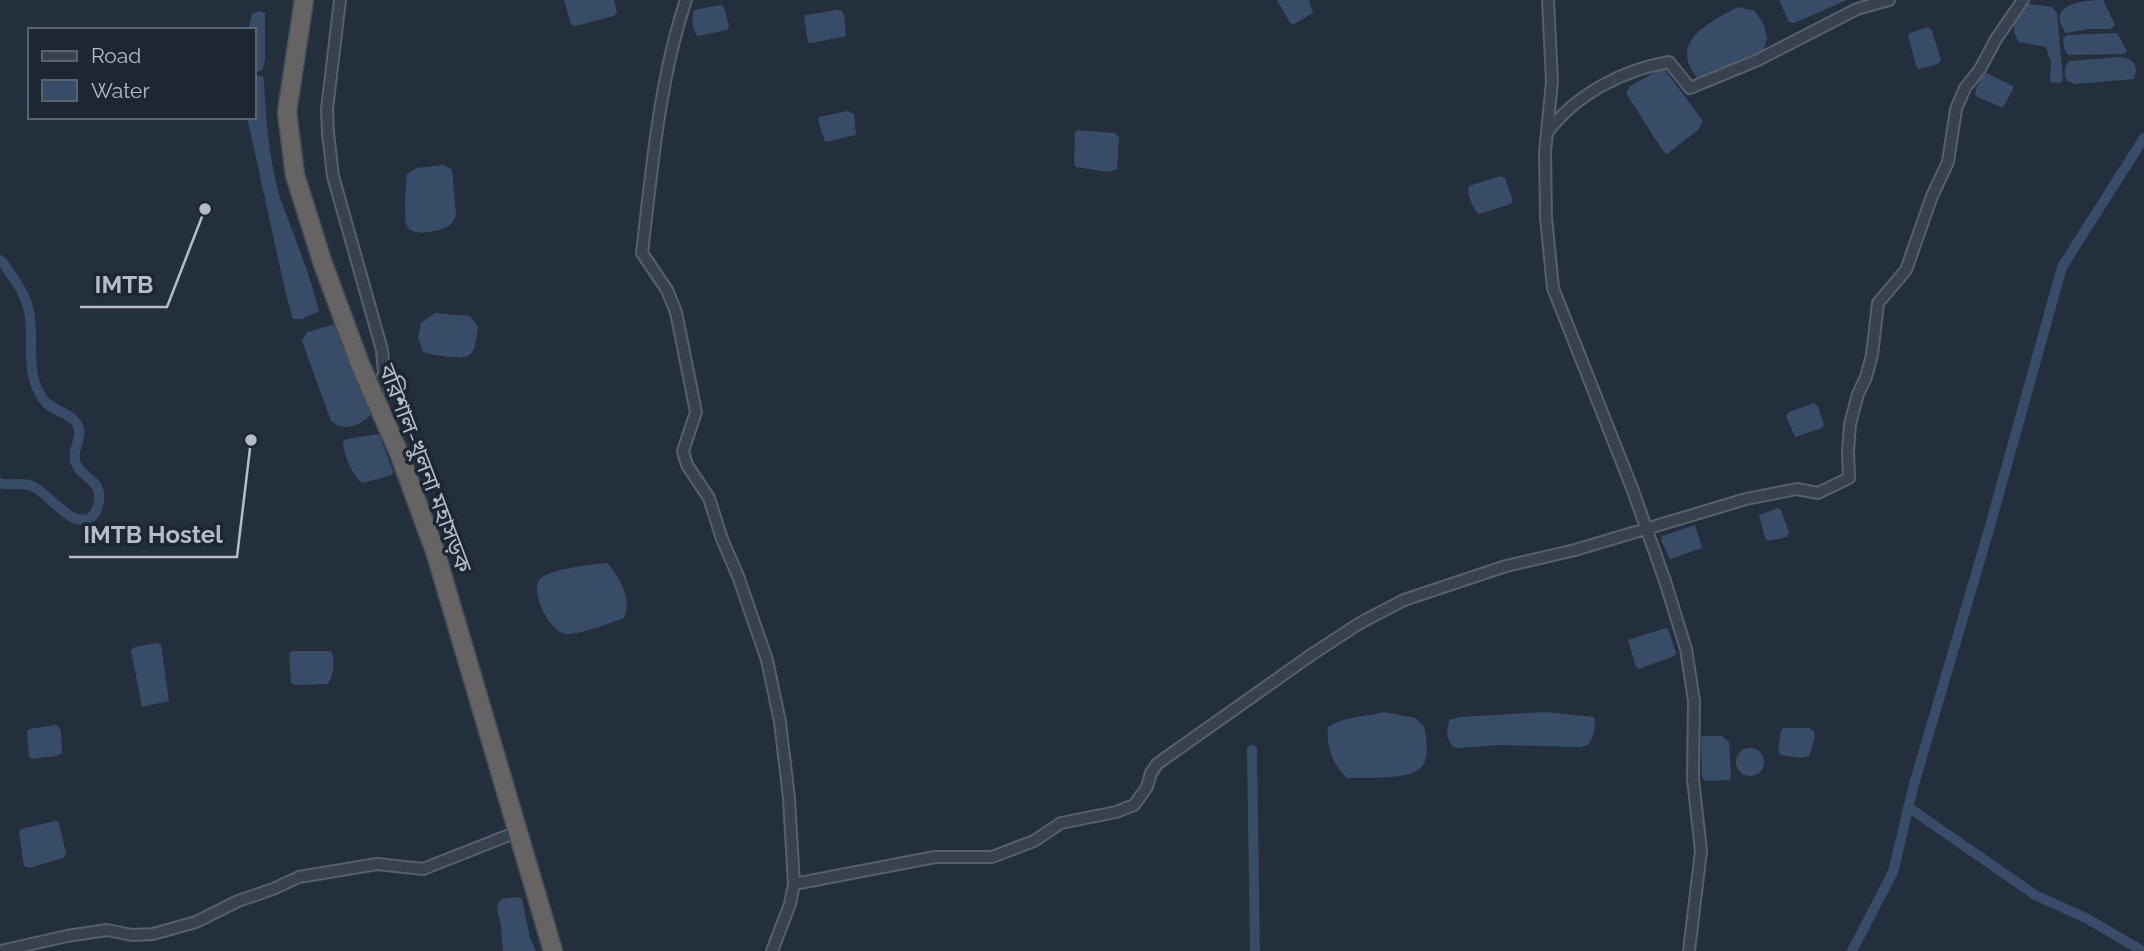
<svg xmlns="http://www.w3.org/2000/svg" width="2144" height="951" font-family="Raleway,'Noto Sans Bengali',sans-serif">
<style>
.water{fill:#394c67}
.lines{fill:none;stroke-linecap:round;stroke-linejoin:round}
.canal{stroke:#394c67;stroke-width:10}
.minor-casing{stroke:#565f6c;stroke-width:14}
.trunk-casing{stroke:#434c59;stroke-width:21}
.minor{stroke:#38414e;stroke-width:10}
.trunk{stroke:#656462;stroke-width:18}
.labels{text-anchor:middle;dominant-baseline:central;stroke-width:7;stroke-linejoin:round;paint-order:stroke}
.street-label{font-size:23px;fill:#b4bcc9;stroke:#1d2633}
.leader{fill:none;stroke:#b4bcc9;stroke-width:2.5}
.callout-dot{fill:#b4bcc9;stroke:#1d2633;stroke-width:2.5}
.callout-label{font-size:24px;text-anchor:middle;font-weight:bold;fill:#b4bcc9;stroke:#1d2633;stroke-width:7;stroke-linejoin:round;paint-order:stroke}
</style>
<rect width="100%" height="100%" fill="#242f3e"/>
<!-- water -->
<path class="water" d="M564,0H614L617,12L614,16L575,26L571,24Z
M1277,0H1309L1313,13L1294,24L1290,23Z
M1779,0H1847L1794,23L1789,22Z
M2103,0L2115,25L2111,29H2088L2066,33C2044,4 2084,0 2103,0Z
M2027,4L2052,7L2057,13L2063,81L2059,83L2050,82L2051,62L2046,47L2019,42C2009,28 2016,16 2027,4Z
M721,5L724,7L729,26L727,30L698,36C692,31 691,17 694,10Z
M1738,7L1755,11L1764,25L1767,38L1764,49L1758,57L1699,80C1666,43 1709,22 1738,7Z
M837,10L842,11L844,15L846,36L811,43L808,42L804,17L806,15Z
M259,11L265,13V60L262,70L254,73V30H248L252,14Z
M1928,27L1932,31L1941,60L1938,64L1919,69L1916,66L1908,35L1910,33Z
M2117,33L2127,51L2124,54L2068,55L2064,48L2063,38L2067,35Z
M2120,57C2134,59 2139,65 2134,79L2075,84L2067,81C2064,73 2064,68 2069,61Z
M1661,69L1665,70L1703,121L1698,130L1667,154L1663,151L1626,93L1630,86Z
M1986,73L2013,86V89L2004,106L2001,107L1977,97L1975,94C1976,88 1980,77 1986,73Z
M254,76H262L264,79C265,116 270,168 282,203C295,239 310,274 319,311L302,319H293L286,294L247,117H254Z
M848,111L854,114L856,135L825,142L818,120L819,117Z
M1078,130L1115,133L1119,137L1117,169L1109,172L1076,167L1074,163L1075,132Z
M443,165L452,169L456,215C454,219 454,222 450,225C442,231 412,238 407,226C403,216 406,186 407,174L417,168Z
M1501,176L1505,178L1513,201L1511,204L1479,214C1473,208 1466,194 1469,186Z
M435,313L470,316L478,327C474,349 477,360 451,357C441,356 433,355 423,352L418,337L421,323Z
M336,324L371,414C361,426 343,432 331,421L302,341L307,332Z
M1814,403L1818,407L1824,425L1822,428L1795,437L1786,416L1789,412Z
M379,434L393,471L392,475L362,483C352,475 344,455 343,442L347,439Z
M1778,508L1781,510L1789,533L1787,537L1768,541L1765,538L1759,515Z
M1695,525L1702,548L1670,559L1661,540L1662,536Z
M607,563C620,577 632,599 624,618C611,623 581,634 567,634C550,634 529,590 540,579C549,569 593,564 607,563Z
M1666,628L1668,629L1676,653L1674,656L1639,669L1636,667L1628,640Z
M157,643L161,645L169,701L142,707L131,650L135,647Z
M292,651H331C336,659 333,676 328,684L296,685L291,683L289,654Z
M1384,712L1415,718L1424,726C1426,738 1430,753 1423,765C1414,781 1365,777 1347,778C1333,765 1326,746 1328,727C1345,716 1364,717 1384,712Z
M1545,712L1594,717C1596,727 1594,737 1588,745L1580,747L1499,745L1457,748L1452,746L1447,735L1449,720L1461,717Z
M56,725L61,730L62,753L56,756L31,759L29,757L27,732L29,729Z
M1783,728H1809L1814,732L1815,737L1809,756L1802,758L1781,755L1778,751L1781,731Z
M1705,736H1722L1729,742L1731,775L1730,780L1708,781L1704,780L1702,776L1701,737Z
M1736 762a14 14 0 1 1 28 0a14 14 0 1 1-28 0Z
M55,821L59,823L66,854L63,858L29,868L24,866L19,832L21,829Z
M518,897L522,899L530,938L536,951H503L501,925L497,910L498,903L502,899Z"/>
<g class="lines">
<!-- canal -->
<path class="canal" d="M0,260L4,264C14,280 25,292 29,311C35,342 24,372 43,399C52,412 69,411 77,424C84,436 72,449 75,461C81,481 105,478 98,505C97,510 95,515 90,518C70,528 49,493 32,486C22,482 10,486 0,483
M1252,750L1255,951
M1908,807L2035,895L2088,919L2142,951
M1852,951L1893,872L1914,784L1988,533L2062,267L2144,138"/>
<defs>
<path id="minor" d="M340,0L327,109L328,133L333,176L382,350L384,373L378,389L377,400
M686,0C659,81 652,169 642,253L667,290L676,312L696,412L683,451L687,465L709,498L722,539L738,576L767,660L780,722L789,798L794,884L790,904L772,951
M1548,0L1552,82L1545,152L1546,217L1553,288L1632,488L1665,581L1686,649L1694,701L1693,779L1701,851L1689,951
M1547,133C1575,95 1622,70 1669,62L1690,88L1758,60L1857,9L1889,0
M794,884L935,857H992L1034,841L1061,823L1116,812L1134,805L1147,787L1151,773L1157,764L1311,655L1360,623L1404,600L1506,566L1575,550L1746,499L1797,489L1818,493L1849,478L1848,451L1850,424L1858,394L1866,377L1872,355L1878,303L1906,270L1932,196L1948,162L1956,109L1965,88L1980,69L1996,39L2023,0
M1,951L67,936L107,930L132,935L153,934L196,922L238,901L273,889L299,877L377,864L423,869L517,832"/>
<path id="trunk" d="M304,0L287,112L295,175L323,264L360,364L399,453L436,554L553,951"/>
</defs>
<!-- minor casing -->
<use href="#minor" class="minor-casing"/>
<!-- trunk casing -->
<use href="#trunk" class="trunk-casing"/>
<!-- minor -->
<use href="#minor" class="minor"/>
<!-- trunk -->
<use href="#trunk" class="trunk"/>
</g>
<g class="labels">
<!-- street labels -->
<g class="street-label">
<text transform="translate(426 468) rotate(69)">বরিশাল-খুলনা মহাসড়ক</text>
</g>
</g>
<!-- callouts -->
<path class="leader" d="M205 209L167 307H80M251 440L237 557H69"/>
<g class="callout-dot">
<circle cx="205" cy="209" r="7"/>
<circle cx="251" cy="440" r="7"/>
</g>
<g class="callout-label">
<text x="124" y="293">IMTB</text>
<text x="153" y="543">IMTB Hostel</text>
</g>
<!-- legend -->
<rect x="28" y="28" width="228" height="91" fill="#1d2633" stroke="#59626f" stroke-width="2"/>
<rect x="42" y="51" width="35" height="10" fill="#38414e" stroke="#59626f" stroke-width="2"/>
<text x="91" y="63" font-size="21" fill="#b4bcc9">Road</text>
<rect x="42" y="80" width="35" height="21" fill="#394c67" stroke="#59626f" stroke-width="2"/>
<text x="91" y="98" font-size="21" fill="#b4bcc9">Water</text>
</svg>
